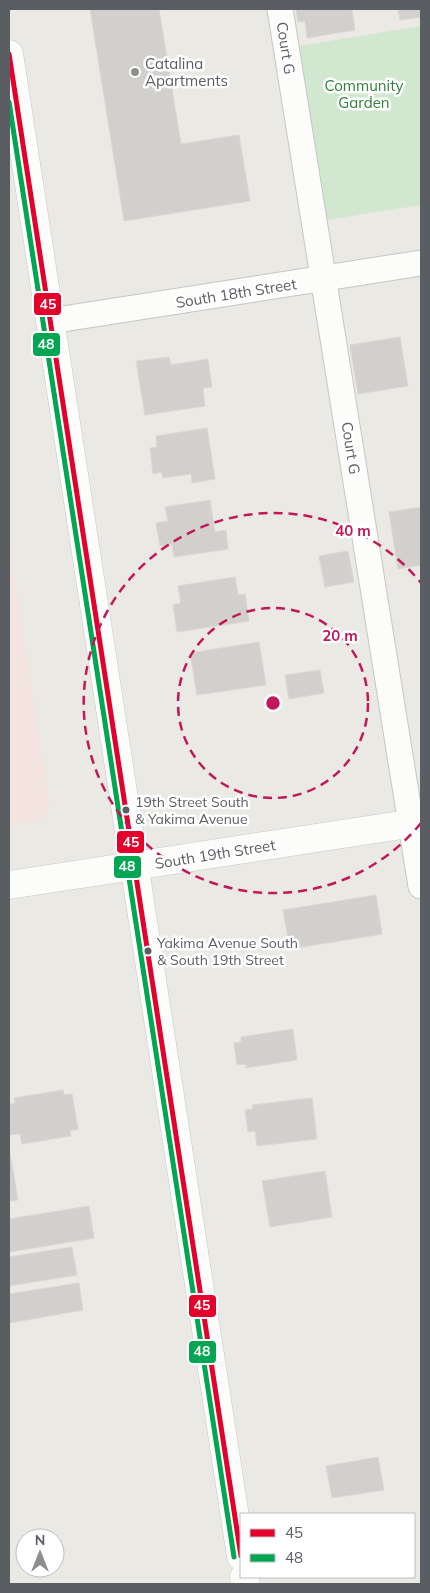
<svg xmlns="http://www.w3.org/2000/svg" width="430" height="1593" font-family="Mulish,sans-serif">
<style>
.medical{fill:#f3e4df}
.green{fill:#d1e7d0}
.building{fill:#d1d0cd;stroke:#dad8d3}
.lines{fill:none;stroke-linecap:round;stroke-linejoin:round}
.minor-casing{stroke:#c6c6c5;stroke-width:27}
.secondary-casing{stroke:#c7c7c6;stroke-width:29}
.minor{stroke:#fcfcfb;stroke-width:25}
.secondary{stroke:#fcfcfb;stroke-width:28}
.bus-1-casing{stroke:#fff;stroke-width:9}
.bus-2-casing{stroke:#fff;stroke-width:9}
.bus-1{stroke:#e4002b;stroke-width:5}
.bus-2{stroke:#00a651;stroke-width:5}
.ring{fill:none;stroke:#c2185b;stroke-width:2.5;stroke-dasharray:9 6}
.poi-dot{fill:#8c8e90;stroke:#fff;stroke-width:2}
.bus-dot{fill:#5a5d62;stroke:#fff;stroke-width:2}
.labels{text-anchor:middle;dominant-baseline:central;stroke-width:5;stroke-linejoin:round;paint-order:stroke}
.bus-label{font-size:14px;fill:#5a5d62;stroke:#fff;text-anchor:start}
.street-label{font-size:15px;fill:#5a5d62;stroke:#fff}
.poi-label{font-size:15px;fill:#5a5d62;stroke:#fff;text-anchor:start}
.park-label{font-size:15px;fill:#31813b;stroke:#fff}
.centre{fill:#c2185b;stroke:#fff;stroke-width:2.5}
.ring-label{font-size:15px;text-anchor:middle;font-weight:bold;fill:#c2185b;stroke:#fff;stroke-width:5;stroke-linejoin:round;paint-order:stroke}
.line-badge{stroke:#fff;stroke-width:2}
.badge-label{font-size:14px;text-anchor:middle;font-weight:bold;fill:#fff}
</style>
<rect width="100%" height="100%" fill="#eae9e4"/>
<!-- medical -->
<path class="medical" d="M9,542L50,806L44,819L9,825Z"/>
<!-- green -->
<path class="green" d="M421,26V205L326,220L299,46Z"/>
<!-- building -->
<path class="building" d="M90,9H159L181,144L239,135L250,201L124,221Z
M296,9H352L355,30L307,38L305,21L298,22Z
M398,9H421V17L400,20Z
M400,337L408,386L358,394L350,345Z
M169,357L171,365L208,359L212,387L203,388L205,406L145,415L136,361Z
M207,428L215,479L192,483L191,474L163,478L161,472L153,474L150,448L157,447L156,436Z
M210,500L215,532L226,530L228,549L174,557L172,544L160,546L156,523L168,521L165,507Z
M421,507V565L398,569L389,512Z
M348,551L354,582L325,587L319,556Z
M235,577L238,595L245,594L249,621L177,632L173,605L181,603L178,586Z
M259,642L266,685L197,695L190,653Z
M320,670L324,693L289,699L285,675Z
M376,895L382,934L290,949L283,910Z
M293,1029L297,1060L246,1068V1064L237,1065L234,1043L241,1042V1037Z
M63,1090L64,1095L72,1094L78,1129L70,1131L71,1136L22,1144L20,1134L9,1135V1104L15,1103L14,1098Z
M312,1098L317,1139L257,1146L255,1131L248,1132L245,1110L253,1109L252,1105Z
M9,1147L18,1200L9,1201Z
M325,1171L332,1217L270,1227L262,1181Z
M89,1206L94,1238L9,1252V1219Z
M72,1247L77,1275L9,1286V1257Z
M79,1283L83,1310L9,1323V1294Z
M378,1457L384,1490L332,1498L326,1466Z"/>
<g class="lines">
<defs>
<path id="minor" d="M280,9L421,886
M50,321L421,263"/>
<path id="secondary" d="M9,54L241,1556
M9,885L421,822
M244,1577L246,1584"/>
</defs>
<!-- minor casing -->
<use href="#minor" class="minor-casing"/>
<!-- secondary casing -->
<use href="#secondary" class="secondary-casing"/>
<!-- minor -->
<use href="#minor" class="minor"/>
<!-- secondary -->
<use href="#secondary" class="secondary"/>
<defs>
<path id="bus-1" d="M9,54L241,1556"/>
<path id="bus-2" d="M9,102L234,1557"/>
</defs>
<!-- bus-1 casing -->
<use href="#bus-1" class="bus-1-casing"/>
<!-- bus-2 casing -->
<use href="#bus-2" class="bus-2-casing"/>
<!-- bus-1 -->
<use href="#bus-1" class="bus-1"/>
<!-- bus-2 -->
<use href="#bus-2" class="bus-2"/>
</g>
<!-- distance rings -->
<g class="ring">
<circle cx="273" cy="703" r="95"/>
<path d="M421 823A190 190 0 1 1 421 583"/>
</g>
<!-- markers -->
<circle class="poi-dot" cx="135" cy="72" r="5"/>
<g class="bus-dot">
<circle cx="126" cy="810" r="4.5"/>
<circle cx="148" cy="951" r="4.5"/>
</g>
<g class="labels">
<!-- bus labels -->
<g class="bus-label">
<text x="135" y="802">19th Street South<tspan x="135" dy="17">&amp; Yakima Avenue</tspan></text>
<text x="157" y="943">Yakima Avenue South<tspan x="157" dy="17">&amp; South 19th Street</tspan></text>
</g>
<!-- street labels -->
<g class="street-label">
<text transform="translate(286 48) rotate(81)">Court G</text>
<text transform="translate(236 293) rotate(-9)">South 18th Street</text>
<text transform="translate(351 448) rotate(81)">Court G</text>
<text transform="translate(215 854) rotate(-9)">South 19th Street</text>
</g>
<!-- poi labels -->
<g class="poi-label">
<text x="145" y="63">Catalina<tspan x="145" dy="17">Apartments</tspan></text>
</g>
<!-- park labels -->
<g class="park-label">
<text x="364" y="85">Community<tspan x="364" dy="17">Garden</tspan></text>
</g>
</g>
<circle cx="273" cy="703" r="8" class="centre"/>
<g class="ring-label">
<text x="353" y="536">40 m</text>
<text x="340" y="641">20 m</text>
</g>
<g class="line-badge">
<rect x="33" y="292" width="29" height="24" rx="5" fill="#e4002b"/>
<rect x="32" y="332" width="29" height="25" rx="5" fill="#00a651"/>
<rect x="116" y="830" width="29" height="24" rx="5" fill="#e4002b"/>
<rect x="113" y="855" width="29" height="24" rx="5" fill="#00a651"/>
<rect x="188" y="1294" width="29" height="24" rx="5" fill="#e4002b"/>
<rect x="188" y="1340" width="29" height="24" rx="5" fill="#00a651"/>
</g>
<g class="badge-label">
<text x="48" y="309">45</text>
<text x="46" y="349">48</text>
<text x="131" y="847">45</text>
<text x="127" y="871">48</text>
<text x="202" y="1310">45</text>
<text x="202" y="1356">48</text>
</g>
<!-- border -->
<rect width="430" height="1593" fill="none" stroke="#5a5d62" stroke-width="20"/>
<!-- legend -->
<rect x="240" y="1513" width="175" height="65" fill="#ffffff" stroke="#bdbec0"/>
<rect x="250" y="1529" width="25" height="8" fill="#e4002b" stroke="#bdbec0"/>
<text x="285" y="1538" font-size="15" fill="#5a5d62">45</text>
<rect x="250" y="1554" width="25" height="8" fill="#00a651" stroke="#bdbec0"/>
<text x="285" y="1563" font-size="15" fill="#5a5d62">48</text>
<!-- north arrow -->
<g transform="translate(40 1553)"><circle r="24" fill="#ffffff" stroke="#bdbec0"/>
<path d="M0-4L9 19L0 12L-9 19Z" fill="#8c8e90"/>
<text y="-8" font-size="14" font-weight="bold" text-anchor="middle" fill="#5a5d62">N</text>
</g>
</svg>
